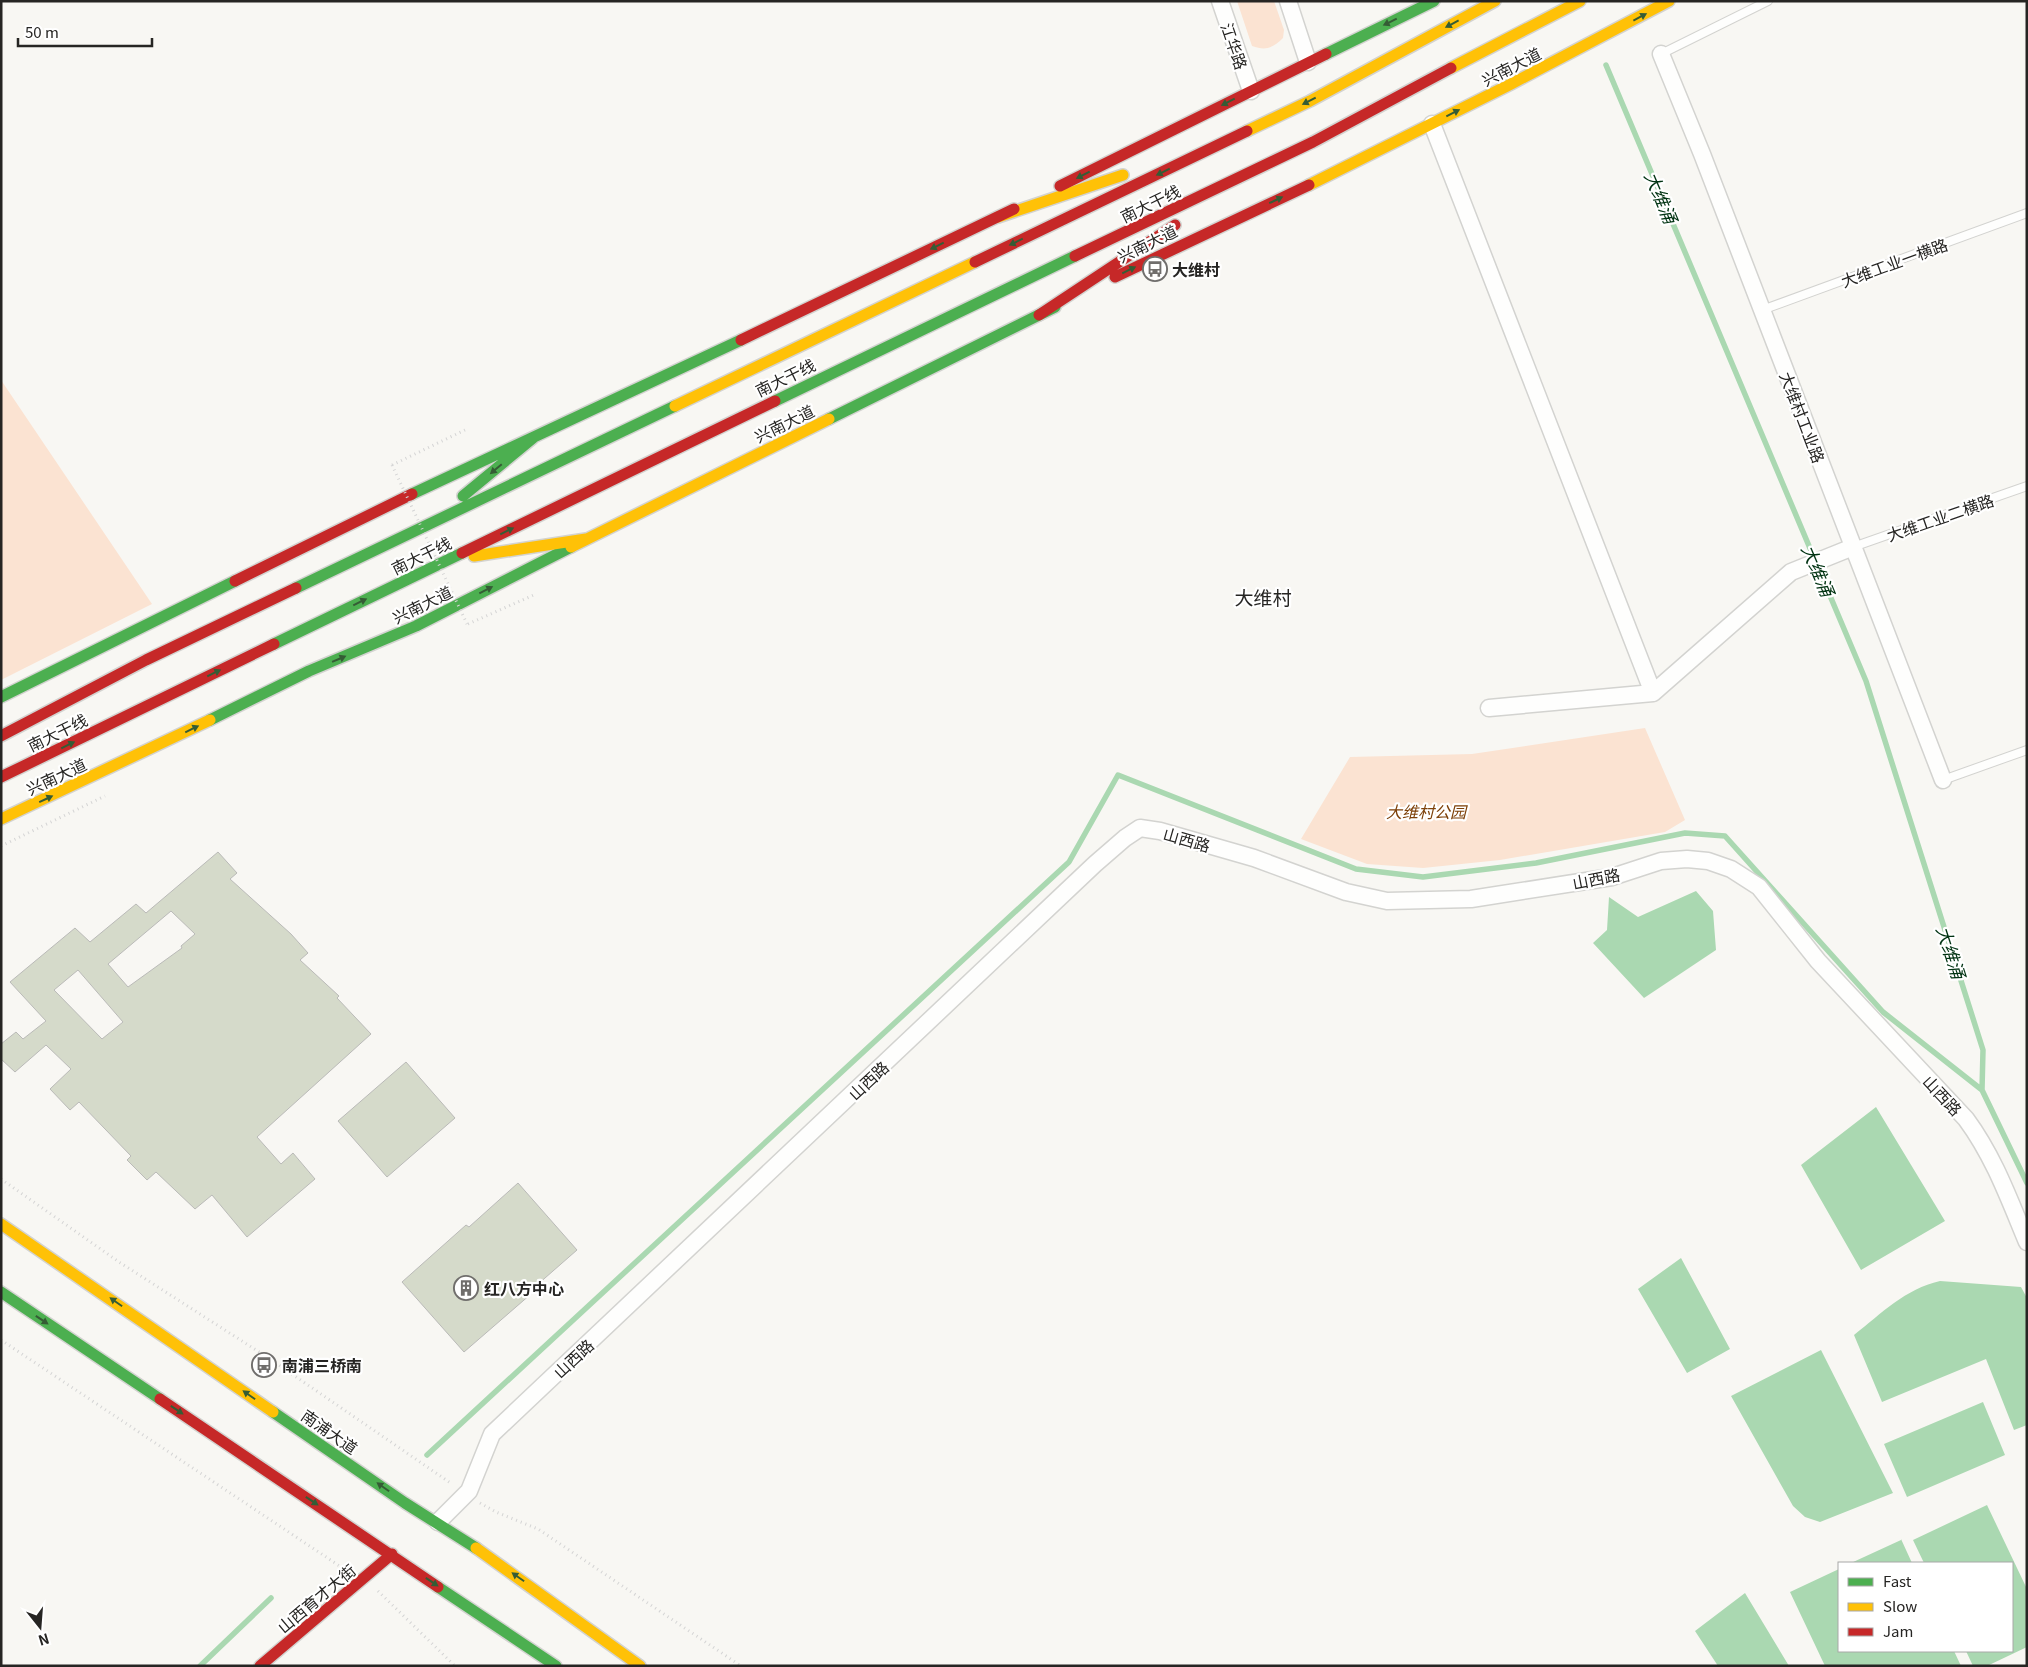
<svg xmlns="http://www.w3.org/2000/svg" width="2028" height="1667" font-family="Georgia,'Noto Sans SC',serif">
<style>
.green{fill:#fbe3d2}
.water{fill:#aad8b1}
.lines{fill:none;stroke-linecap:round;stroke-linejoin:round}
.stream{stroke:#aad8b1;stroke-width:5.5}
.building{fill:#d5daca;stroke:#babab8;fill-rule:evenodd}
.lane-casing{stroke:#d3d3d0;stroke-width:10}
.street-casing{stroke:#d3d3d0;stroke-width:19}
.fast-casing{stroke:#d3d3d0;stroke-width:14}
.slow-casing{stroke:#d3d3d0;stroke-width:14}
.jam-casing{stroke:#d3d3d0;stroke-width:14}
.path{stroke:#d4d4d4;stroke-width:3;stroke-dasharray:1 4;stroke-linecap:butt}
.lane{stroke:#fefefd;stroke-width:8}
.street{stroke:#fefefd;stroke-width:16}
.fast{stroke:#4caf50;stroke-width:11}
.slow{stroke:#ffc107;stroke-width:11}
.jam{stroke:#c62828;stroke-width:11}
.path-bridge{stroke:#d4d4d4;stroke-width:3;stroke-dasharray:1 4;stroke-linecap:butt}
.oneway{fill:#355c35}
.labels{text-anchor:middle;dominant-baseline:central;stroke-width:4.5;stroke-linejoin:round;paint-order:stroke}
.street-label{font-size:16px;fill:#262523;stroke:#fff}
.poi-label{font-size:16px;font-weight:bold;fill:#262523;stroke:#fff;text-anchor:start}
.park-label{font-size:16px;font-style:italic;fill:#7d4008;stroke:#fff}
.water-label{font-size:18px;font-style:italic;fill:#003312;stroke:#fff}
.quarter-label{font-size:19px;fill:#262523;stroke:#fff}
</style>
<rect width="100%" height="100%" fill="#f8f7f3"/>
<!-- green -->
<path class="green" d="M1237,1H1274L1284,30L1283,38C1273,48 1266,51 1252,46Z
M1,380L152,604L1,680Z
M1645,728L1685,820L1665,832L1500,860L1423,868L1367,864L1301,839L1350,757L1472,754Z"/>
<!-- water -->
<path class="water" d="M1696,891L1713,911L1716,950L1644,998L1593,943L1607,930L1609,897L1638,917Z
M1876,1107L1945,1221L1861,1270L1801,1165Z
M1681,1258L1730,1349L1687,1373L1638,1289Z
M1940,1281L2021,1287L2027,1298V1425L2014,1430L1986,1359L1882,1402L1854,1335C1882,1313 1905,1289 1940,1281Z
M1821,1350L1893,1493L1820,1522L1805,1517L1793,1506L1731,1396Z
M1983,1402L2005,1455L1907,1497L1884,1444Z
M1987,1505L2027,1589V1647L1987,1666H1973L1966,1651H2012V1563H1924L1913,1540Z
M1901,1539L1912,1563H1851L1901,1540Z
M1839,1569V1651H1954L1961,1666H1825L1790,1592Z
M1745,1593L1789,1666H1718L1695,1631Z"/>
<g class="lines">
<!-- stream -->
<path class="stream" d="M1606,65L1866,681L1983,1050L1982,1090
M427,1455L1069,862L1118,775L1356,869L1423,877L1536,863L1685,833L1725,836L1883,1012L1982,1090L2027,1183
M200,1666L271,1598"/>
</g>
<!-- building -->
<path class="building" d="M218,852L237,873L230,879L291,934L308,953L300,960L339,996L337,998L371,1034L257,1137L281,1164L293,1153L315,1179L247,1237L212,1195L195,1209L156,1172L147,1180L127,1160L131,1156L79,1102L70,1110L50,1089L71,1069L46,1045L15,1072L1,1059V1044L16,1032L23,1039L46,1021L10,982L75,928L90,942L136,904L146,913ZM171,911L195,934L181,946L182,948L128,987L108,964ZM78,970L123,1022L102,1039L54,990Z
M406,1062L455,1118L387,1177L338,1121Z
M518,1183L577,1250L529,1292L531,1294L464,1352L402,1282L466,1225L469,1227Z"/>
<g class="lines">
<defs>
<path id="lane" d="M1661,54L1768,1
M1762,310L2027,213
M1853,547L2027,486
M1943,780L2027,750"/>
<path id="street" d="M1220,1L1251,91
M1288,1L1308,62
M1661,54L1702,154L1943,780
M1432,124L1653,693
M1489,708L1653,693L1791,572L1853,547
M438,1522L469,1491L492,1434L1095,864L1125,838L1140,828L1160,831L1254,858L1346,892L1387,901L1471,899L1612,877L1661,861L1687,859L1708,861L1731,869L1759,887L1818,961L1966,1119C1994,1157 2009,1199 2027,1242"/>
<path id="fast" d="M1326,54L1434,1
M775,401L1075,256
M829,419L1055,307
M412,494L741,340
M463,496L533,438
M296,588L675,406
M274,644L462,553
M1,697L235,581
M210,720L309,671L416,626L571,547
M1,1292L160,1399
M273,1412L405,1503L476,1548
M438,1587L556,1666"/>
<path id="slow" d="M1451,68L1580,1
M1247,131L1310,101L1495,1
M1309,185L1511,84L1669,1
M998,217L1123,175
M675,406L975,262
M571,547L829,419
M474,556L586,539
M1,819L210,720
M1,1224L273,1412
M476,1548L640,1666"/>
<path id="jam" d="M1060,186L1326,54
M1075,256L1313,142L1451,68
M975,262L1247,131
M1115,277L1309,185
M1039,315L1175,225
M741,340L1014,209
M462,553L775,401
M235,581L412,494
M1,736L146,660L296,588
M1,777L274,644
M160,1399L438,1587
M260,1666L392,1554"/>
</defs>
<!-- lane casing -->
<use href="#lane" class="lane-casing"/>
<!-- street casing -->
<use href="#street" class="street-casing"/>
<!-- fast casing -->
<use href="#fast" class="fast-casing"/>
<!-- slow casing -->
<use href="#slow" class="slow-casing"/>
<!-- jam casing -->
<use href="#jam" class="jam-casing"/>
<!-- path -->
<path class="path" d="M392,465L465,430
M468,624L536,594
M1,846L105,796
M1,1179L119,1262L270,1359L452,1484
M1,1340L344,1569
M480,1503L496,1512L538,1529L741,1666
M378,1591L455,1666"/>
<!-- lane -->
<use href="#lane" class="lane"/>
<!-- street -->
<use href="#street" class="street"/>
<!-- fast -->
<use href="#fast" class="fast"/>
<!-- slow -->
<use href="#slow" class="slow"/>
<!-- jam -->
<use href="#jam" class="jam"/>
<!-- path-bridge -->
<path class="path-bridge" d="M392,465L467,624"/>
</g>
<!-- one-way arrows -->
<defs><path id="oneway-solid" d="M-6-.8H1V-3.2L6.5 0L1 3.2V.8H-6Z" transform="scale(1.25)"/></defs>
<g class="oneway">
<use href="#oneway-solid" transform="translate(1640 17) rotate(-28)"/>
<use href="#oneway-solid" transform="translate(1390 22) rotate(154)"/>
<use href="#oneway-solid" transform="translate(1452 24) rotate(152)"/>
<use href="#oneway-solid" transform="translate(1309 101) rotate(153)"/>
<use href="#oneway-solid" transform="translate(1228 102) rotate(153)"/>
<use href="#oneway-solid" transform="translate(1453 113) rotate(-27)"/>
<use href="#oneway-solid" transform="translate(1163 172) rotate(154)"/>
<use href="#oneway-solid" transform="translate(1083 175) rotate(153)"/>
<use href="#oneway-solid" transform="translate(1276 200) rotate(-25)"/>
<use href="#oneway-solid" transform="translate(1016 242) rotate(154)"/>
<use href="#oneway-solid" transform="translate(937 246) rotate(154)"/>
<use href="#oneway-solid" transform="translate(1129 270) rotate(-26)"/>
<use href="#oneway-solid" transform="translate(496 469) rotate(140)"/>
<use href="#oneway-solid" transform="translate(507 531) rotate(-26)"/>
<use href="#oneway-solid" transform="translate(486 590) rotate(-27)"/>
<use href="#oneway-solid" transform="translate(360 602) rotate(-26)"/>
<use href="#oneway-solid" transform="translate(339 659) rotate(-23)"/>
<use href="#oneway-solid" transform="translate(214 673) rotate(-26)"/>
<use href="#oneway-solid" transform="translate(192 729) rotate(-26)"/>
<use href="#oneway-solid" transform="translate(68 745) rotate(-26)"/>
<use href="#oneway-solid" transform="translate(46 799) rotate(-25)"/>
<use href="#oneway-solid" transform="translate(116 1302) rotate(-145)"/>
<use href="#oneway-solid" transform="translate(42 1320) rotate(34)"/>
<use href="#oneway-solid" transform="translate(249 1395) rotate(-145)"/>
<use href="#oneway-solid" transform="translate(177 1410) rotate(34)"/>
<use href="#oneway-solid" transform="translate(383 1487) rotate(-145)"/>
<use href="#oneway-solid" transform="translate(312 1501) rotate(34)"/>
<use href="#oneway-solid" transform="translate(518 1577) rotate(-145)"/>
<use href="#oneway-solid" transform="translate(432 1582) rotate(34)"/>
</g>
<!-- icons -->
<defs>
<symbol id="bus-ring" viewBox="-11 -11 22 22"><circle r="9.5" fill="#fff" stroke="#706e6c" stroke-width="1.5"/><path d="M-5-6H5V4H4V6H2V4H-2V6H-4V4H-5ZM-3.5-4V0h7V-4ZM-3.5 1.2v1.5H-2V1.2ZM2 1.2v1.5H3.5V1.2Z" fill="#706e6c"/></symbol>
<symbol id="building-ring" viewBox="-11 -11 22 22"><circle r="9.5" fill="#fff" stroke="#706e6c" stroke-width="1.5"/><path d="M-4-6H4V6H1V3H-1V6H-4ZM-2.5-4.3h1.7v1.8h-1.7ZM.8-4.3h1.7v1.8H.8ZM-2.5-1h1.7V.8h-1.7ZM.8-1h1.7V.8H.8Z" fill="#706e6c"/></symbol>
</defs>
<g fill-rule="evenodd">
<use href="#bus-ring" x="1141" y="255" width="28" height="28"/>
<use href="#building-ring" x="452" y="1274" width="28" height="28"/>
<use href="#bus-ring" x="250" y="1351" width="28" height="28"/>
</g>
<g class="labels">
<!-- street labels -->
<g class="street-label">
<text transform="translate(1235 46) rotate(71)">江华路</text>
<text transform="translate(1511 66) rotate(-27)">兴南大道</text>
<text transform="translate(1150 203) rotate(-26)">南大干线</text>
<text transform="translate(1147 243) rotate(-26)">兴南大道</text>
<text transform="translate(1894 262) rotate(-20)">大维工业一横路</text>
<text transform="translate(785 377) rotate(-26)">南大干线</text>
<text transform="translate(1803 417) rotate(69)">大维村工业路</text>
<text transform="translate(784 423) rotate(-26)">兴南大道</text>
<text transform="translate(1940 517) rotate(-19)">大维工业二横路</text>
<text transform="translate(421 555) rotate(-26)">南大干线</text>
<text transform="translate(422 604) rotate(-26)">兴南大道</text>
<text transform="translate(57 732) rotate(-26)">南大干线</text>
<text transform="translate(56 776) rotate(-25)">兴南大道</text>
<text transform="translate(1187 839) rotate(16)">山西路</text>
<text transform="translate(1596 878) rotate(-11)">山西路</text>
<text transform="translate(868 1080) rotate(-43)">山西路</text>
<text transform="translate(1943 1095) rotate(47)">山西路</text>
<text transform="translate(573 1358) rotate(-43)">山西路</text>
<text transform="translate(330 1431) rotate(35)">南浦大道</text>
<text transform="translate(316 1598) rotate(-40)">山西育才大街</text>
</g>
<!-- poi labels -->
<g class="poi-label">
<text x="1172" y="269">大维村</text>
<text x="484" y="1288">红八方中心</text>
<text x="282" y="1365">南浦三桥南</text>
</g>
<!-- park labels -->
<g class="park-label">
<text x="1426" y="811">大维村公园</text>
</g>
<!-- water labels -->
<g class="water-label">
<text transform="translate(1662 197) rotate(67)">大维涌</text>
<text transform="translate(1819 570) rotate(67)">大维涌</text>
<text transform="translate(1952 952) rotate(72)">大维涌</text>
</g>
<!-- quarter labels -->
<g class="quarter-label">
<text x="1263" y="596">大维村</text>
</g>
</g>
<!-- border -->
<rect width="2028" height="1667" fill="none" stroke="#262523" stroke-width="5"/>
<!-- legend -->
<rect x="1838" y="1562" width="175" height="90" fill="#ffffff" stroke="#a8a8a7"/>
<rect x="1848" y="1578" width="25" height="8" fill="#4caf50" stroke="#a8a8a7"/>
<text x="1883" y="1587" font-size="15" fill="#262523">Fast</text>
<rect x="1848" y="1603" width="25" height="8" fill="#ffc107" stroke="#a8a8a7"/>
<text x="1883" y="1612" font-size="15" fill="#262523">Slow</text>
<rect x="1848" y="1628" width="25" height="8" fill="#c62828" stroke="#a8a8a7"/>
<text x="1883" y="1637" font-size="15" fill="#262523">Jam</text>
<!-- north arrow -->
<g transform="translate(40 1627) rotate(163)" stroke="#ffffff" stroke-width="4" paint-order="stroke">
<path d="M0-4L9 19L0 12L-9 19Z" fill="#262523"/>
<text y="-8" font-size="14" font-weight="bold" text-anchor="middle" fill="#262523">N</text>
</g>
<!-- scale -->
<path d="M18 38v8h134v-8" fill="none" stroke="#262523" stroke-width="2.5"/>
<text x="25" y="38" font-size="15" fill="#262523" stroke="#ffffff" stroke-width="4" paint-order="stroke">50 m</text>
</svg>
